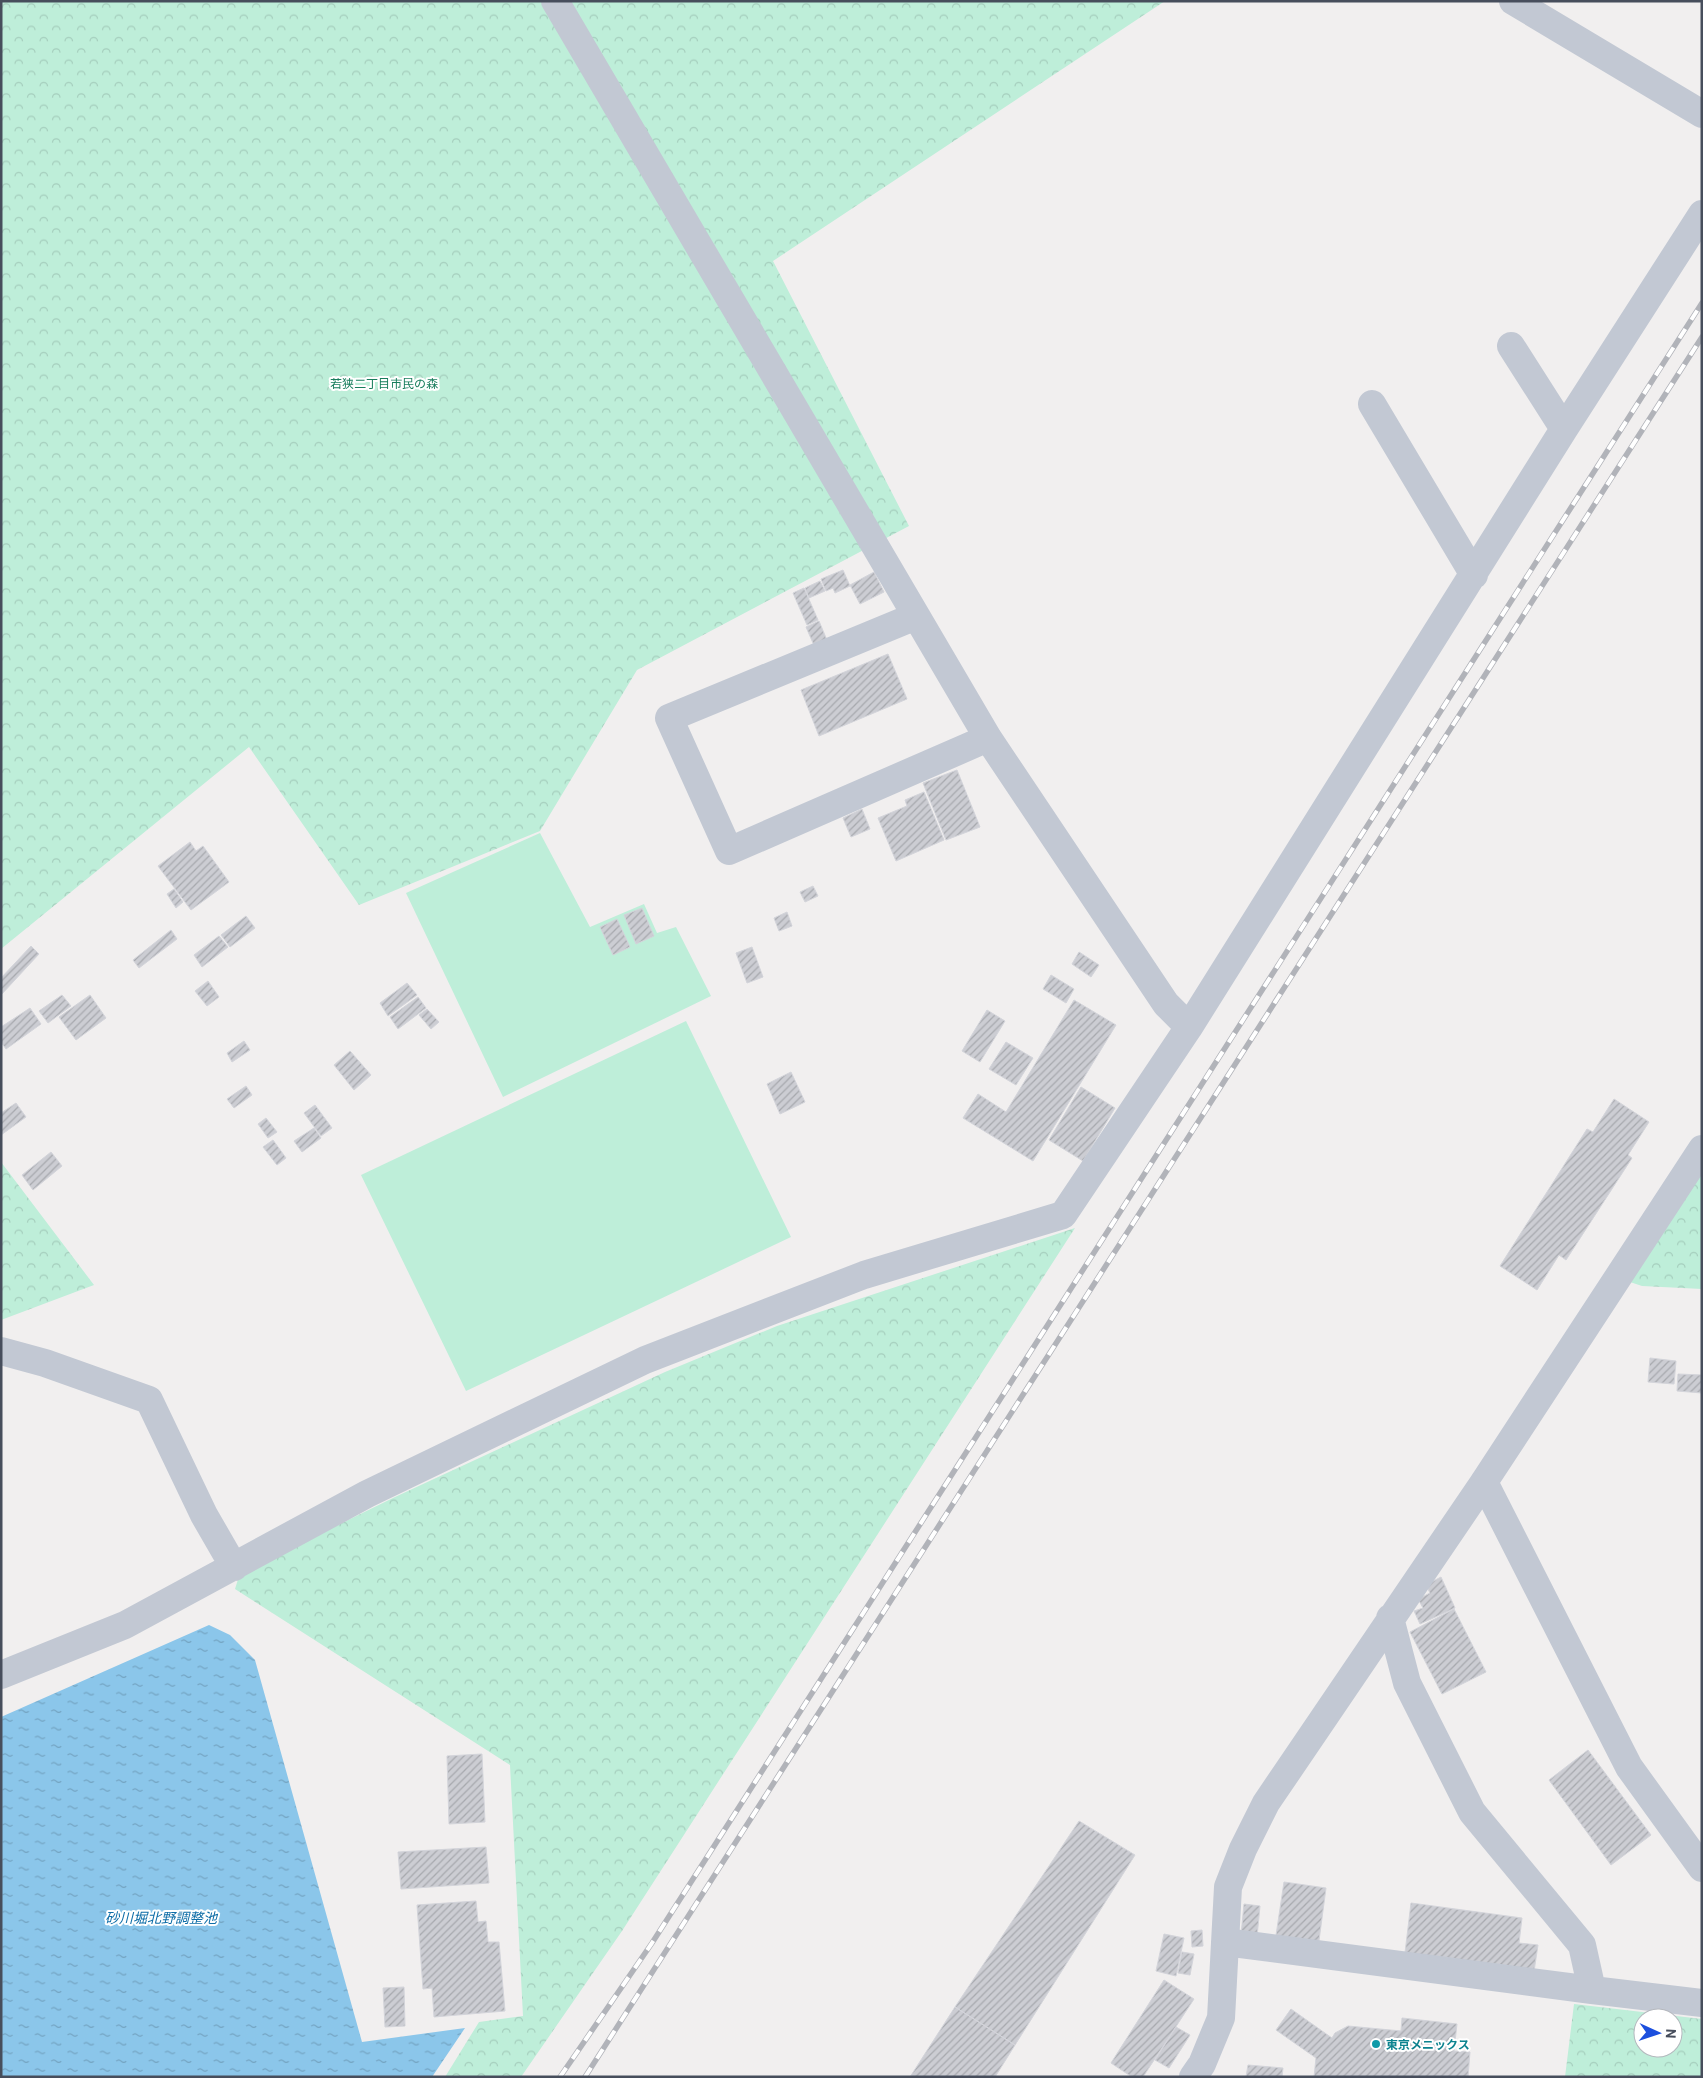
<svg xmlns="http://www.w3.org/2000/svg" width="1703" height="2078" font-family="Barlow,'Noto Sans JP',sans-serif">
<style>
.grass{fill:#beeed9}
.forest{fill:url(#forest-crowns);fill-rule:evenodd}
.water{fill:url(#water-ripples)}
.building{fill:url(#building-hatch);stroke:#d3d4da}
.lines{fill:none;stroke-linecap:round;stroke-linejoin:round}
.minor{stroke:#c2c8d3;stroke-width:28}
.rail-casing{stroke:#b1b3b9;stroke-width:5.5}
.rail{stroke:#fff;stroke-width:4;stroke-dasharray:11;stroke-linecap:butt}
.culture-dot{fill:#0f9aa8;stroke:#fff;stroke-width:2}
.labels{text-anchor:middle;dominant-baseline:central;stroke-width:4;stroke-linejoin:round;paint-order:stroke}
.park-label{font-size:12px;fill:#187d5c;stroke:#fff}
.culture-label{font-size:12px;font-weight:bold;fill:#0d838f;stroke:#fff;text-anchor:start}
.water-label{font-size:14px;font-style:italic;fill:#0e6da7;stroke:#fff}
</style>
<defs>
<pattern id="forest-crowns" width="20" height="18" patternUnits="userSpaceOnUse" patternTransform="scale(1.25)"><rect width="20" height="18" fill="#beeed9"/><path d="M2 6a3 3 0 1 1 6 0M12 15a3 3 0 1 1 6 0" fill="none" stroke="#a5cebd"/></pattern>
<pattern id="water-ripples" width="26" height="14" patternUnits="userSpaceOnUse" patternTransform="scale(1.25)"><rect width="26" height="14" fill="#8bc6ea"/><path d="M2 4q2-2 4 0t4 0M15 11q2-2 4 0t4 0" fill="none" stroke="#73a3c1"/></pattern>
<pattern id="building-hatch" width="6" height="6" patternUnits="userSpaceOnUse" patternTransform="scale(1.25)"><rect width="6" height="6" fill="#cccdd3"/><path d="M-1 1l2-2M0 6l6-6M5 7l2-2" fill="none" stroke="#a7a9ae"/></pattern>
</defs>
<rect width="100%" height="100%" fill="#f1efef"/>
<!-- grass -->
<path class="grass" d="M540,833L590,927L644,904L657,933L676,927L711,996L503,1097L406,893Z
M686,1021L791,1237L466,1391L361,1175Z"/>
<!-- forest -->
<path class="forest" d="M1,1H1165L773,261L909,526L637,670L540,831L359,905L249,747L1,949Z
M1,1162L94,1285L1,1320Z
M1702,1173V1289L1642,1286L1630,1282Z
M1075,1228L622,1931L521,2077H445L479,2022L523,2016L510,1765L235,1589L240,1573L395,1497L665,1372L777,1326Z
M1574,2004L1702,2019V2077H1565ZM1643,2018H1673V2048H1643Z"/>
<!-- water -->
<path class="water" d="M209,1625L230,1635L255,1660L362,2042L465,2028L432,2077H1V1717Z"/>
<!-- building -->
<path class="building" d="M843,570L850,586L835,593L833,588L826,591L821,579Z
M874,572L884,592L860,604L850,585Z
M820,581L825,591L809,598L805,588Z
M804,588L818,620L807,625L793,593Z
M819,621L829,645L816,650L806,627Z
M888,654L907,699L819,736L801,690Z
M957,770L980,827L946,840L923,783Z
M924,792L944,840L896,861L878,818L907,806L905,800Z
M862,809L870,829L851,837L843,818Z
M190,842L196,851L203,846L229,882L191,910L158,866Z
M813,886L818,896L805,902L800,892Z
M174,889L183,902L176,908L167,894Z
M642,908L654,936L636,944L624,915Z
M787,912L792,926L779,931L774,918Z
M246,916L255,928L230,947L221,935Z
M617,919L630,947L613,955L600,927Z
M171,930L177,939L139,968L133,960Z
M219,936L228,947L202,967L194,955Z
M31,946L39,954L1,995V978Z
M752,947L763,977L747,983L736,953Z
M1079,952L1099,965L1091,977L1072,964Z
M1051,975L1074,989L1066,1003L1043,989Z
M208,981L219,997L207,1006L195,991Z
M407,983L417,995L388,1016L380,1003Z
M62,995L71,1006L48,1023L39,1011Z
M90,995L106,1018L76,1040L59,1017Z
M418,997L426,1008L398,1029L390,1017Z
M1074,1000L1116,1025L1033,1161L963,1118L978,1094L1006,1112Z
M30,1008L41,1024L6,1049L1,1042V1027Z
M427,1009L439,1022L431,1029L419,1015Z
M987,1010L1005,1021L980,1062L962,1051Z
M244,1041L250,1050L232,1062L227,1053Z
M1006,1042L1033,1058L1016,1085L989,1069Z
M350,1051L371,1075L354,1090L334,1065Z
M791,1072L805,1102L780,1114L767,1084Z
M246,1086L252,1095L234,1108L227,1099Z
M1081,1087L1115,1108L1083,1161L1049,1140Z
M1614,1099L1649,1122L1628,1155L1632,1158L1566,1260L1559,1255L1537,1290L1500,1266L1587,1129L1593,1132Z
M16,1103L26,1117L1,1135V1113Z
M315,1105L332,1128L321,1136L304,1113Z
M266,1118L277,1132L268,1138L258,1124Z
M314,1128L321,1138L302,1152L294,1141Z
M273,1140L286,1158L277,1165L263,1147Z
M51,1152L62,1166L33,1190L22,1175Z
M1650,1358L1676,1361L1674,1384L1648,1382Z
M1678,1374L1702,1375V1393L1677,1391Z
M1441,1577L1455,1608L1420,1624L1414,1611L1423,1608L1418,1599L1430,1593L1426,1585Z
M1454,1609L1486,1672L1442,1694L1410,1632Z
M1588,1750L1651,1835L1611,1865L1549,1780Z
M482,1754L485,1822L449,1824L447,1756Z
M1079,1821L1135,1855L1015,2045L955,2007Z
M486,1847L489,1883L401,1889L398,1852Z
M1284,1882L1326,1888L1318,1948L1275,1942Z
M476,1901L478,1922L486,1921L488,1942H499L505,2011L434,2017L432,1988L423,1989L417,1905Z
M1411,1903L1522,1918L1519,1943L1538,1945L1533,1978L1404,1961Z
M1244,1904L1260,1906L1257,1937L1241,1935Z
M1202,1930L1203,1946L1192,1947L1191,1931Z
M1164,1934L1184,1938L1176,1976L1156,1971Z
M1182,1952L1194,1954L1190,1975L1178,1973Z
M1164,1980L1194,1999L1143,2077H1132L1111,2063Z
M404,1987L405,2026L385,2027L383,1988Z
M955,2007L1015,2045L995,2077H910Z
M1291,2009L1332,2038L1335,2033L1348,2026L1401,2031L1402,2018L1457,2024L1454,2051L1470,2052L1468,2077H1314L1316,2058L1276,2030Z
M1176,2027L1190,2035L1169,2068L1155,2060Z
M1248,2065L1283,2068L1282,2077H1246Z"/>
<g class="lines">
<!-- minor -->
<path class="minor" d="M555,1L988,738L1166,1004L1189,1027
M1513,1L1702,114
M1511,346L1564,429
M1372,404L1474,575
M916,616L669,718L729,851L988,738
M1,1351L45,1363L149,1400L204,1515L234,1567
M1484,1482L1629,1767L1702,1868
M1,1675L125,1625L367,1494L645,1360L864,1275L1063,1215L1189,1027L1564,429L1702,214
M1225,1942L1592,1990L1582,1945L1472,1812L1407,1683L1390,1618
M1592,1990L1702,2003
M1193,2077L1202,2064L1221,2018L1228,1887L1243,1849L1266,1803L1484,1482L1702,1149"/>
<defs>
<path id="rail" d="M560,2077L652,1943L1702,303
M585,2077L1702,337"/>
</defs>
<!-- rail casing -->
<use href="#rail" class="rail-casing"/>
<!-- rail -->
<use href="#rail" class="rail"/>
</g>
<!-- markers -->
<circle class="culture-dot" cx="1376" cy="2044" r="5"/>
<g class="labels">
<!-- park labels -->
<g class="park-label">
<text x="384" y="383">若狭二丁目市民の森</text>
</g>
<!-- culture labels -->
<g class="culture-label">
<text x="1386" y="2044">東京メニックス</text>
</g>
<!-- water labels -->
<g class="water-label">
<text x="161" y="1917">砂川堀北野調整池</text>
</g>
</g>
<!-- border -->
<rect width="1703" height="2078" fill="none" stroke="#474e5c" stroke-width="5"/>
<!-- north arrow -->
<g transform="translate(1658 2033) rotate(93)"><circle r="24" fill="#ffffff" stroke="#b5b8be"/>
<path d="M0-4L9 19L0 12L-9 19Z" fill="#1c4fde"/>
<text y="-8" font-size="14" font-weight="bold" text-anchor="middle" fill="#474e5c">N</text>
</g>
</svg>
